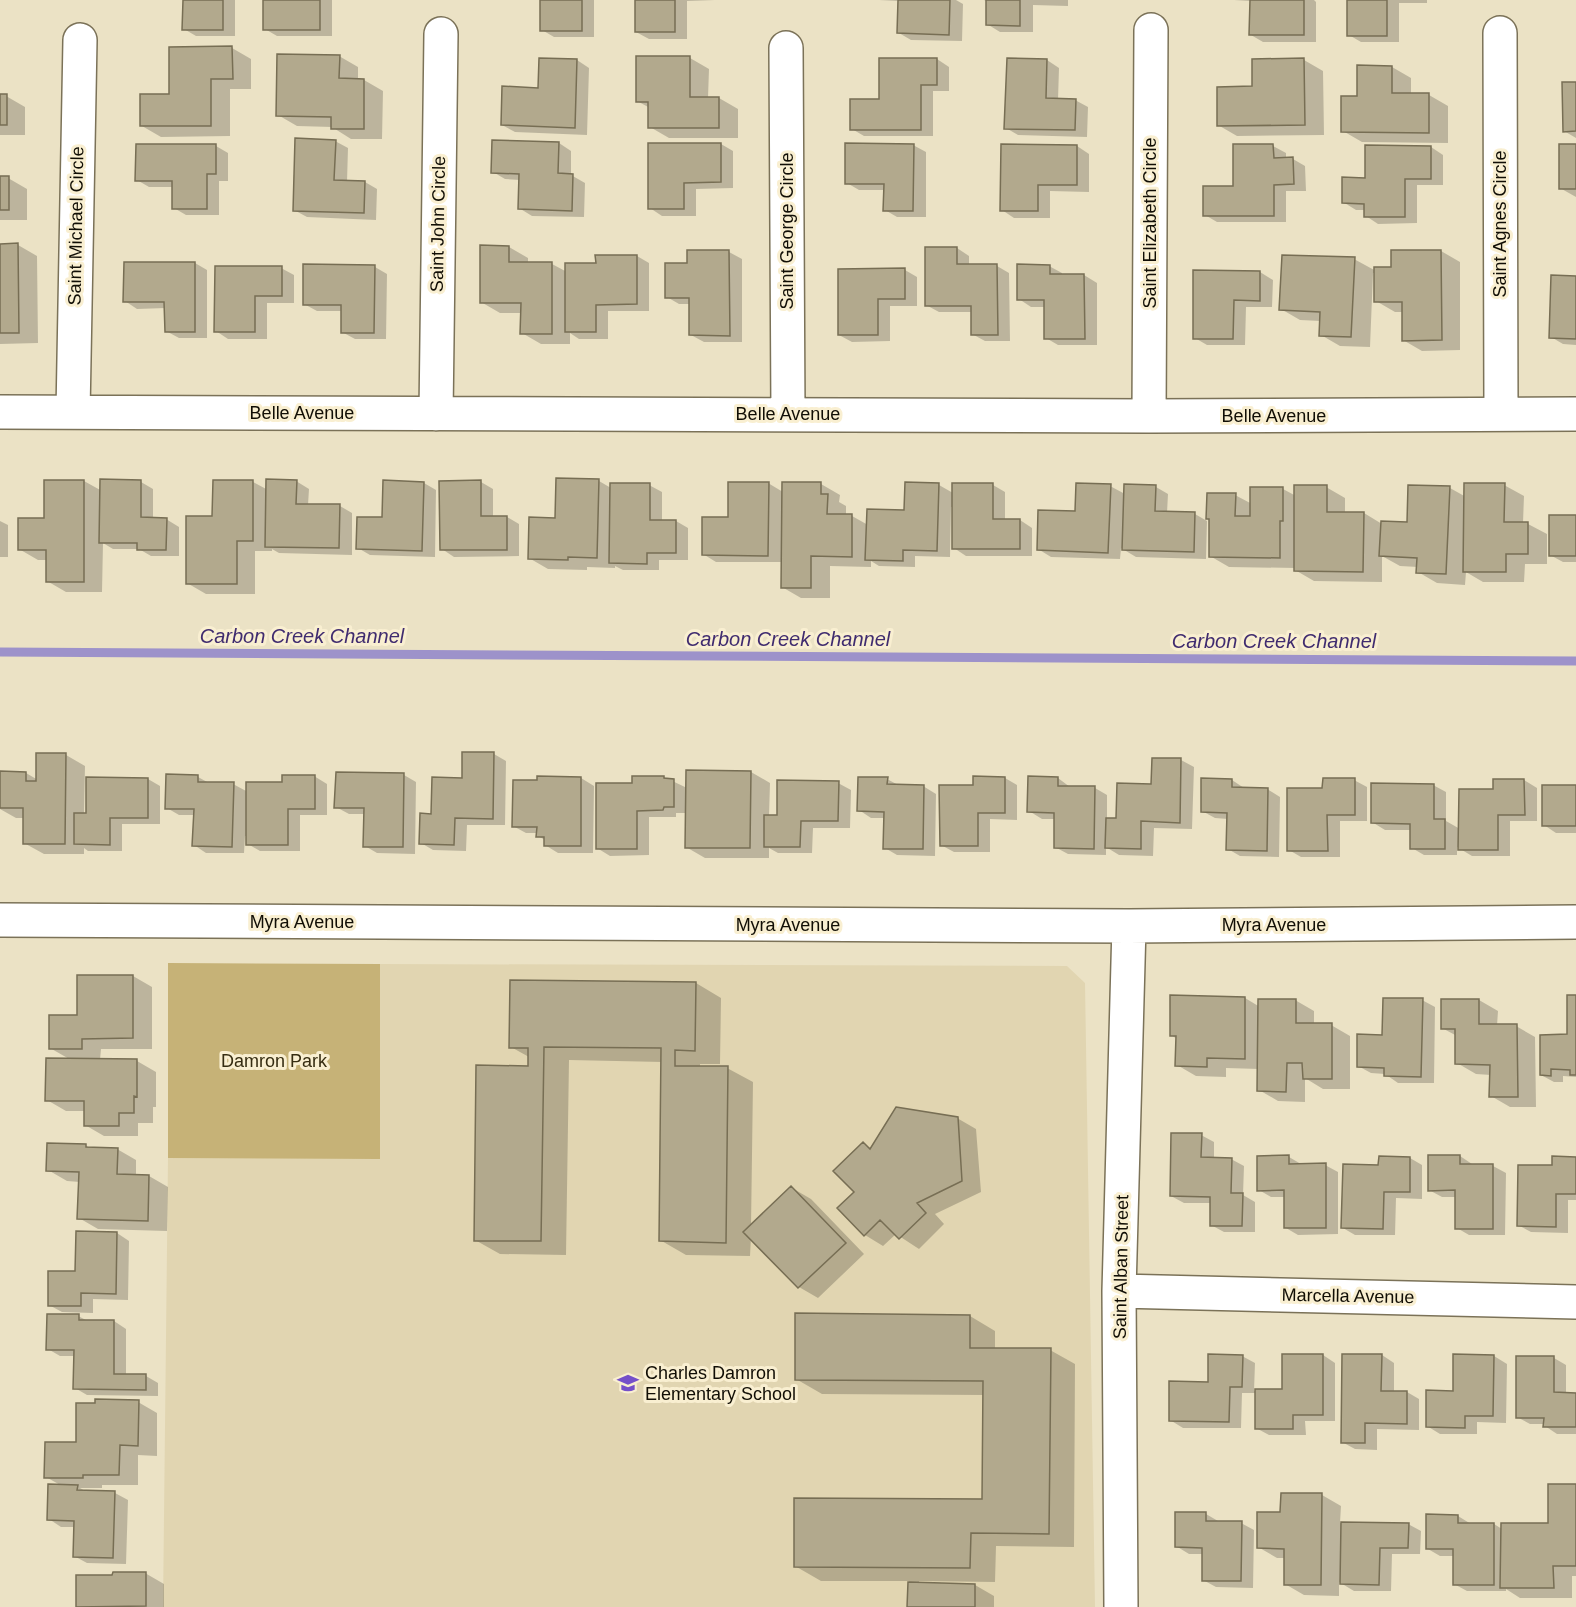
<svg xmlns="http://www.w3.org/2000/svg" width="1576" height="1607" font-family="Arial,sans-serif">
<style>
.built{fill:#e1d5b1}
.green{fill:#c6b277}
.shadow{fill:#0003}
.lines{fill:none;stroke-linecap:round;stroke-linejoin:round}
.stream{stroke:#9d92ca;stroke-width:9}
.building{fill:#b2a98d;stroke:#776e54;stroke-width:1.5}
.street-casing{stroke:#7b7258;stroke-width:36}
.street{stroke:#fff;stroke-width:33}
.labels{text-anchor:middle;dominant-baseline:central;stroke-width:6;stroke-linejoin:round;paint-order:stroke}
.street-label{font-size:18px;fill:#110e05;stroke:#f9efd1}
.park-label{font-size:18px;fill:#362d12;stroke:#f9efd1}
.poi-label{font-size:18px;fill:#110e05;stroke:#f9efd1;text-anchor:start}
.water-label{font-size:20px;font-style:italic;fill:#402c6f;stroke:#f9efd1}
</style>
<rect width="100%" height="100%" fill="#ebe2c5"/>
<!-- built -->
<path class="built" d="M380,964L1067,966L1085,983L1095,1607H163L168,1158L380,1159Z"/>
<!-- green -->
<path class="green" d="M168,963L380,964V1159L168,1158Z"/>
<!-- shadow -->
<path class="shadow" d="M184,0H235V36H196L184,29Z
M265,0H332V36H277L265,29Z
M542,0H594V37H554L542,30Z
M636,0H715L687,1V39H649L636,32Z
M879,0H956L963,4L962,41L911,40L899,33L900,1Z
M984,0H1068V6L1033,5V32H1000L987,24L988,2Z
M1234,0H1314L1316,2V42H1263L1251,35V1Z
M1349,0H1427V3H1399V42H1361L1349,35Z
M232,48L251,59V89H230V136L161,137L142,126L170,95Z
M339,56L358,67V80H364L383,91L382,139H351L332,127L297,126L278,115Z
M690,58L709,69L708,98H719L738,109V138H669L650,127V108L637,101Z
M937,59L949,67V91H933V136H864L852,129L881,100Z
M577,60L589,68L587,135L515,132L502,125L540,89Z
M1047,60L1059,68L1058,100H1075L1088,107L1087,137L1018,135L1006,128Z
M1304,60L1323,71L1324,135L1237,136L1218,125L1254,88Z
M1392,67L1411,78V95H1429L1448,106V143L1362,142L1343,131L1358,98Z
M1576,83V138L1564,131Z
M0,96H6L25,107V135H0Z
M335,141L348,148L347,182H365L377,189L376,220L307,217L294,210Z
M559,143L571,151V175L585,183L584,217L532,216L519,208L520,180L505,179L493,172Z
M721,144L733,151V188L696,189V216H662L650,208Z
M913,145L926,152V217H897L885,210V190H859L847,183Z
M216,146L228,153V181H219V215H186L174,208V187H149L137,180Z
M1077,146L1089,154V192L1050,191V218H1014L1002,210Z
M1273,146L1286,153V159H1293L1305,166L1306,191H1286V222H1217L1205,215L1234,187Z
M1576,146V197L1560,188Z
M1431,147L1443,155V185H1417V223L1378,224L1366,216V210H1356L1343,202L1366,179Z
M0,150V178H8L27,189V220H0Z
M0,245H18L37,256L38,343L0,344Z
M509,247L528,258V264H552L567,272L637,256L649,263V311H608V339H579L570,333V344H541L522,333V313H500L481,302Z
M957,248L969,256V266H997L1009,273L1010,341H985L972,334V312H939L926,305Z
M1441,251L1460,262V350L1422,351L1403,340V312H1395L1376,301V273H1373L1370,347L1340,346L1321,335V321L1300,320L1281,309L1354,259L1376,271L1393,268Z
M688,252H729L742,259V342H704L691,335V304H679L667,297L688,264Z
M195,263L207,270V338H179L166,331V308L137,309L125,301Z
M1049,266L1062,273V275H1084L1097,283V345H1058L1046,338V307H1031L1019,299Z
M375,267L387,274L386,339H355L342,332L343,311H317L304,304Z
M281,268L294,275V303H267V339H228L216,331Z
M905,270L917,277V306H890V341L852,342L839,335Z
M1195,272H1260L1273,280L1272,307H1246L1245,345H1207L1195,338Z
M1576,278V345L1563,344L1551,337Z
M84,481L102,491L141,482L153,489V519H166L179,527V556H151L139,549H113L103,543L102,592H66L47,581V560H38L19,549Z
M296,481L309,489L308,505L340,506L352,513V555L279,553L272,549V551H255V594H206L187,583L214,517L253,482L268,490Z
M599,481L611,488L649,485L662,492V521H676L688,528V560H659V570H623L615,566V568L587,567V570L548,569L529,558L557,520Z
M481,482L493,489V517H507L519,524V556L454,557L442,549Z
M424,483L436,490L435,557L370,555L358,548L383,519Z
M768,483L783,492L821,484L840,495L839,502L846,506V516H852L868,525L905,512L939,485L953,493L993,485L1005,492V520H1020L1032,528V556H966L954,548V507H951L950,557L915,556V567L879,566L871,561V567L830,566V598H801L782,587V562H716L703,554L729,519Z
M1504,485L1524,496L1523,523L1528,524L1547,534V564H1525L1524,582H1483L1466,572L1465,585L1437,583L1418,572V567L1400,566L1382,556V582L1314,581L1295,570V568L1229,567L1210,556L1235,495L1252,504L1283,489L1296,496L1326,487L1345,498V513H1364L1382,524H1408L1450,488L1466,497Z
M1110,486L1125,494L1156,487L1168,494L1167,513L1195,514L1207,521L1206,559L1136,557L1121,548L1120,559L1051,557L1038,549L1077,513Z
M1576,517V562H1563L1550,555Z
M0,521L8,525V557H0Z
M494,754L506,761L505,825H467L466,851L433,850L421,843L433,815L463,779Z
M66,755L85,766L84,814L148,779L160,786V824H122V851H88L84,848V854H44L24,843L25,818H16L0,809V773H26L38,780Z
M1153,759L1181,760L1194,767L1192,829L1154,828L1153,856L1119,855L1106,847V855L1068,854L1055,847L1056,819H1042L1029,811L1058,778L1070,787L1095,788L1107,795V819H1118L1152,785Z
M751,772L770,783L769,816H778L838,783L851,790L850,828H813L812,853H778L769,848V858H705L686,847L687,813H676V817H649V855L610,856L597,848L633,784L664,777L687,788Z
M404,775L416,782L415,854L377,853L365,846L366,814H349L336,807Z
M168,776L198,777L209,783L233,784L248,792L314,776L327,784V815H300V851H260L248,844V836H245L244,853H206L194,845L195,815H179L167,808Z
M539,778H581L594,786L593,853H558L545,845V840L538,836V833H526L513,826L539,781Z
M1005,778L1017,785V820L990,819V852H954L941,845L974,787Z
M887,779L900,786H923L936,794L935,856L897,855L885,848V818H871L859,810Z
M1232,780L1244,788L1267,789L1280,797L1279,857L1240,856L1228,849V819L1215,818L1202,811Z
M1354,780L1367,787V821H1340V857H1301L1289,850L1324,789Z
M1524,780L1537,788V821H1510V856H1472L1457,847V855H1424L1412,848V830H1385L1372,822L1433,785L1446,792V821L1460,829L1495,790Z
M1576,786V833H1556L1544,825Z
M133,976L152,987V1049H101L100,1060L137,1061L156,1072V1107H153V1123H138V1136H104L85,1125V1111H66L47,1100L71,1060L50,1048L79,1016Z
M696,983L721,998L720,1064H700V1068H727L753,1082L751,1227L792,1188L811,1199L864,1254L818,1298L799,1287L751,1237L750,1256L686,1255L660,1240L663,1062L569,1060L566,1255L500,1254L475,1240L529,1067V1057L511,1047Z
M1576,997V1077L1563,1076V1082H1554L1541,1075L1569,1036Z
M1245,998L1260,1007L1295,1000L1314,1011V1025H1331L1350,1036V1089H1323L1305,1078V1102L1278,1101L1259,1090V1069L1226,1068V1077L1196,1076L1177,1065V1039L1171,1035Z
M1422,1000L1435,1007L1434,1083H1398L1385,1074L1371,1073L1358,1066L1384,1036Z
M1479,1000L1498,1011L1497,1026H1516L1535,1037L1536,1107H1510L1491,1096V1075L1476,1074L1457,1063V1036L1442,1028Z
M957,1118L976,1129L981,1192L935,1214L944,1224L919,1249L896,1234L883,1246L865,1235L856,1192L863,1144L872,1149Z
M1201,1135L1214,1142V1159H1231L1244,1166L1243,1195L1255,1202V1232H1224L1211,1225L1212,1203H1184L1171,1196Z
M85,1145L92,1149H117L136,1160V1176H149L168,1187L167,1231L98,1229L79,1218L80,1182L67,1181L48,1170Z
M1460,1156L1472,1164V1166H1493L1506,1173L1505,1235H1469L1457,1228V1197H1442L1429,1190Z
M1289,1157L1301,1164L1325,1165L1338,1172V1234L1298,1235L1286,1228V1197H1271L1259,1190Z
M1410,1158L1422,1165V1199L1396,1198L1395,1235H1355L1343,1228L1380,1166Z
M1576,1159V1200H1568V1233L1531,1232L1518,1225L1554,1167Z
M117,1233L129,1241L128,1300L93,1299V1313L62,1312L49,1305L77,1273Z
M78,1316L88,1321H114L126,1329V1375L146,1376L158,1383V1396L87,1395L75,1388V1356H60L48,1349Z
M970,1316L995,1331V1349L1050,1350L1075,1364L1074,1547L996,1546L995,1582L919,1581V1584L975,1585L994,1596V1607H909V1581H821L795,1566L984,1500V1395L822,1394L796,1379Z
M1323,1355L1335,1363V1421H1305L1306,1435H1269L1256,1428L1257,1393H1242L1241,1428H1183L1170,1420L1209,1384L1242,1356L1255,1363L1254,1391L1283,1390Z
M1382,1355L1394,1363V1392H1407L1419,1399V1430L1377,1429V1450L1355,1449L1342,1442Z
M1454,1356H1494L1507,1364L1506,1423L1477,1422V1434H1440L1427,1426L1454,1392Z
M1554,1358L1566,1365V1394H1576V1434H1557L1545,1426V1424H1530L1517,1417Z
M138,1402L157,1413V1456L138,1455V1485H102V1488H80L87,1492L115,1493L128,1500L126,1564L87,1563L74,1556L75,1527H61L49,1519L62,1486L46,1477L77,1444Z
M1576,1486V1576H1572V1598H1520L1506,1589V1591H1467L1454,1584V1556H1440L1428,1549L1458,1516L1471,1524H1494L1502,1529L1549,1525Z
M1322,1495L1341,1506L1340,1523L1408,1524L1421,1531L1420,1554H1392L1391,1591H1354L1339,1582V1596L1304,1595L1285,1584L1286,1558H1277L1258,1547Z
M1206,1514L1218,1521L1241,1523L1254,1530L1253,1588L1216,1587L1203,1580L1204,1554H1189L1176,1546Z
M145,1573L164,1584V1607H77V1576H113Z"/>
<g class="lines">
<!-- stream -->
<path class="stream" d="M0,652L1576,661"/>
</g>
<!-- building -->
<path class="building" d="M183,0H223V30H182Z
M263,0H320V30H263Z
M540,0H582V31H540Z
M635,0H675V32H635Z
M898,0H950L949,35L897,33Z
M986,0H1020V26L986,25Z
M1250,0H1304V35H1249Z
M1347,0H1387V36H1347Z
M232,46L233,79H211V126H140V94H169V47Z
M277,54L340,55L339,78L364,79V129H331V117L276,116Z
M636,56H690V97H719V128H648V102H636Z
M539,58L577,59L575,128L501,125L502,86L538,88Z
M879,58H937V85H921V130H850V99H879Z
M1007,58L1047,59L1046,98L1076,99L1075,130L1004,129Z
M1304,58L1305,125L1217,126V87L1252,86V59Z
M1357,65L1392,66V93H1429V133L1341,132V96H1357Z
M1562,82H1576V131L1563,132Z
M0,94H7V125H0Z
M295,138L336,140L334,180L365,181L364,213L293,211Z
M492,140L559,142L558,173L573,174L572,211L518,209L519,174L491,173Z
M648,143H721V182L684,183V209H648Z
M845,143L914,144L913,211H883L884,184H845Z
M136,144H216V174H207V209H172V181H135Z
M1001,144L1077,145V185H1038V211H1000Z
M1233,144H1273L1274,158L1293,157L1294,184L1274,185V216H1203V186H1233Z
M1559,144H1576V189H1559Z
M1365,145L1431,146V179H1405V217H1364V204L1342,203V177L1365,178Z
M0,176H9V210H0Z
M18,243L19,333H0V244Z
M480,245L509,246V262H552V334H520L521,303H480Z
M925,247H957V264H997L998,335H971V306H925Z
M687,250H729L730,336L689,335V298H665V263H687Z
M1391,250H1441L1442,340L1402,341V302H1374V267H1391Z
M595,255H637V304L596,305V332H565V263H596Z
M1282,255L1355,257L1351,337L1319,336L1320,312L1279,310Z
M124,262H195V332H165L164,302H123Z
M303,264L375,265L374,333H341V305H303Z
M1017,264L1050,265V274H1084L1085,339H1044V300H1017Z
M215,266H282V296H255V332H214Z
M905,268V299H878V335H838V269Z
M1193,270L1260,271V301L1234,300L1233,339H1193Z
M1551,275L1576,276V339L1549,338Z
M556,478L599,479L597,558L568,557V560L528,559L529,517L555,518Z
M100,479L141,480V517L167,518L166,550H137V543H99Z
M266,479L297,480L296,504H340L339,548L265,547Z
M44,480H84V582H46V550H18V518H44Z
M213,480H253V541H237V584H186V516H212Z
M383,480L424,482L422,551L356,549L357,517H382Z
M481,480V516H507V550H440L439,481Z
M728,482H769L768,556L702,555V517H728Z
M782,482H821V494H828L827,514H852V557L811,556V588H781Z
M905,482L939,483L937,551L903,550V561L865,560L867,509L904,510Z
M610,483H650V520H676V553H647V564L609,563Z
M952,483H993V519H1020V549H952Z
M1076,483L1111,484L1108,553L1037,550L1038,510L1075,511Z
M1464,483H1505L1504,522H1528V554H1506V572H1463Z
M1124,484L1156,485L1155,511L1195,512L1194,552L1122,550Z
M1294,485H1327V512H1364L1363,572L1294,571Z
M1408,485L1450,486L1446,574L1416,573L1417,558L1379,556L1381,521L1407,522Z
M1250,487H1283V521H1280V558L1209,557V519H1206L1207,493H1236L1235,516H1250Z
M1549,515H1576V556H1549Z
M462,752H494L493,819L455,818L454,845L419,844L420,813L431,814L432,777L462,778Z
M36,753H66L65,844H23V808H0V771L26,772V781H36Z
M1152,758H1181L1180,823L1141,821V849L1105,848L1106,818H1116L1117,783L1151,784Z
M686,770L751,771L750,848H685Z
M336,772L404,773L403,847H363L364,808H334Z
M166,774L198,775V782H234L232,847L192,846L194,809H165Z
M282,775H315V809H288V845H246V782H282Z
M537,776L581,777V846H544V837H536L537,827H512L513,780H537Z
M632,776H664V778L674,779V807H664L663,810L637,811V849H596V783H632Z
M973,776L1005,777V813H978V846H940L939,785H973Z
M1028,776L1058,777V786H1095L1094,849L1054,848V813L1027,812Z
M86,777L148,778V818H110V845L74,844V813H86Z
M858,777H888L887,784L924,785L923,849H883L884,812L857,811Z
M1201,778L1232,779V787L1268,788L1267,851L1226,850L1227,813L1201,812Z
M1323,778H1355V815H1327L1328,851H1287V788H1322Z
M1493,779H1524L1525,815H1498V850H1458L1459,789H1493Z
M777,780L839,781L838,821H801L800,847H764V815H777Z
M1371,783L1434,784V819H1445V849H1410V824L1371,823Z
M1542,785H1576V826H1542Z
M77,975H133V1038L82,1039V1049H49V1015H77Z
M510,980L696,982L695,1051L675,1050V1066H728L726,1243L659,1241L661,1048L544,1047L541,1241H474L476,1065L528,1066V1048H509Z
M1170,995L1245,997V1059L1207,1058V1067L1175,1066L1176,1036H1170Z
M1567,995H1576V1075H1570V1070L1551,1069V1076L1540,1075V1035L1567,1034Z
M1383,998H1423L1421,1077L1384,1076V1068L1357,1067V1034L1382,1035Z
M1258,999H1296V1023H1332V1079H1303L1302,1063H1287L1286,1092L1257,1091Z
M1441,999H1479V1024H1517L1518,1097H1489L1490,1065L1455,1064V1029H1441Z
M46,1058L137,1059V1097L134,1096V1113H119V1126H84V1101H45Z
M896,1107L958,1117L962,1181L917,1203L926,1213L899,1239L880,1220L864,1236L837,1208L854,1192L833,1171L863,1142L870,1149Z
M1171,1133H1202L1201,1157L1232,1158L1231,1193H1243L1242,1226H1210V1197L1170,1196Z
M47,1143L86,1144V1147L118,1148L117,1174L149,1175L148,1221L77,1219L79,1172L46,1171Z
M1289,1155V1164L1326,1163V1228H1284V1190L1257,1191V1156Z
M1428,1155H1460V1164H1493V1229H1455V1190L1428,1191Z
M1379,1156L1410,1157V1192H1384L1383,1229L1341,1228L1343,1164L1378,1165Z
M1552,1156L1576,1157V1194H1556V1227L1517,1226L1518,1165H1552Z
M791,1186L846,1243L798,1288L743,1232Z
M76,1231L117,1232L116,1294L81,1293V1306H48V1271H75Z
M795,1313L970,1315V1348H1051L1049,1534L971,1533L970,1568L794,1567V1498L982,1499L983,1381L795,1380Z
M47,1314H79V1320H114V1374H146V1390L73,1389L74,1350H46Z
M1208,1354L1243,1355L1242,1387H1230L1229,1422L1169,1421V1381L1208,1382Z
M1282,1354H1323V1415H1293V1429H1255V1389H1282Z
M1342,1354H1382L1381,1391H1407V1424L1365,1423V1443H1341Z
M1453,1354L1494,1355L1493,1416H1465V1428L1426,1427V1390L1453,1391Z
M1516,1356H1554V1392L1576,1393V1427H1543L1544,1418H1516Z
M95,1399L139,1400L138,1446L120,1445L119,1475H83V1478H44L45,1442H76V1403H95Z
M48,1484L78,1485L77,1490L115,1491L113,1558L73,1557L74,1521L47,1520Z
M1548,1484H1576V1566H1553L1554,1588H1500L1501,1523H1548Z
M1281,1493H1322L1321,1585H1284V1549L1257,1548V1512H1280Z
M1175,1512H1206V1521H1242L1241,1581H1202V1548L1175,1547Z
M1426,1514L1458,1515V1523H1494V1585H1453V1549H1426Z
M1341,1522L1409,1523L1408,1548H1380L1379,1585L1340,1584Z
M113,1572H146V1606L76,1607V1575H112Z
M908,1582L975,1584V1607H907Z"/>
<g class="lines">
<defs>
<path id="street" d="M1500,33L1501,414
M786,48L788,414
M0,412L1149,416L1576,414
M73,412L80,40
M436,414L441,34
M1149,416L1151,30
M0,920L1129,926L1576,922
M1119,1291L1576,1302
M1121,1607L1119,1291L1129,926"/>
</defs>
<!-- street casing -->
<use href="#street" class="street-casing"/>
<!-- street -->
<use href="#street" class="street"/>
</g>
<!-- icons -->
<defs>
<symbol id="school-bare" viewBox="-9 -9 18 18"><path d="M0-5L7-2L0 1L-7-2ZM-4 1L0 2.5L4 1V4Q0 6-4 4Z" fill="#7550c9" stroke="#f9efd1" stroke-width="2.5" paint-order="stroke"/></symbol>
</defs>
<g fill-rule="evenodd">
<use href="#school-bare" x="613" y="1368" width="30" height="30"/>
</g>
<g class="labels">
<!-- street labels -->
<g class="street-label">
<text transform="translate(1150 223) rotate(-90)">Saint Elizabeth Circle</text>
<text transform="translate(438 224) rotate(-89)">Saint John Circle</text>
<text transform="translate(1500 224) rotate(-90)">Saint Agnes Circle</text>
<text transform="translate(76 226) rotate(-89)">Saint Michael Circle</text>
<text transform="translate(787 231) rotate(-90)">Saint George Circle</text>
<text x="302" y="413">Belle Avenue</text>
<text x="788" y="414">Belle Avenue</text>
<text x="1274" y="416">Belle Avenue</text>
<text x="302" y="922">Myra Avenue</text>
<text x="788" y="925">Myra Avenue</text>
<text x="1274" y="925">Myra Avenue</text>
<text transform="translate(1121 1267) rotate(-89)">Saint Alban Street</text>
<text transform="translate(1348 1296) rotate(1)">Marcella Avenue</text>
</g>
<!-- park labels -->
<g class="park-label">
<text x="274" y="1061">Damron Park</text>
</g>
<!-- poi labels -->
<g class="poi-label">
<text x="645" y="1373">Charles Damron<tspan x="645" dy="21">Elementary School</tspan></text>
</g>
<!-- water labels -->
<g class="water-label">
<text x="302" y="636">Carbon Creek Channel</text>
<text x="788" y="639">Carbon Creek Channel</text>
<text x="1274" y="641">Carbon Creek Channel</text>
</g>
</g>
</svg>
